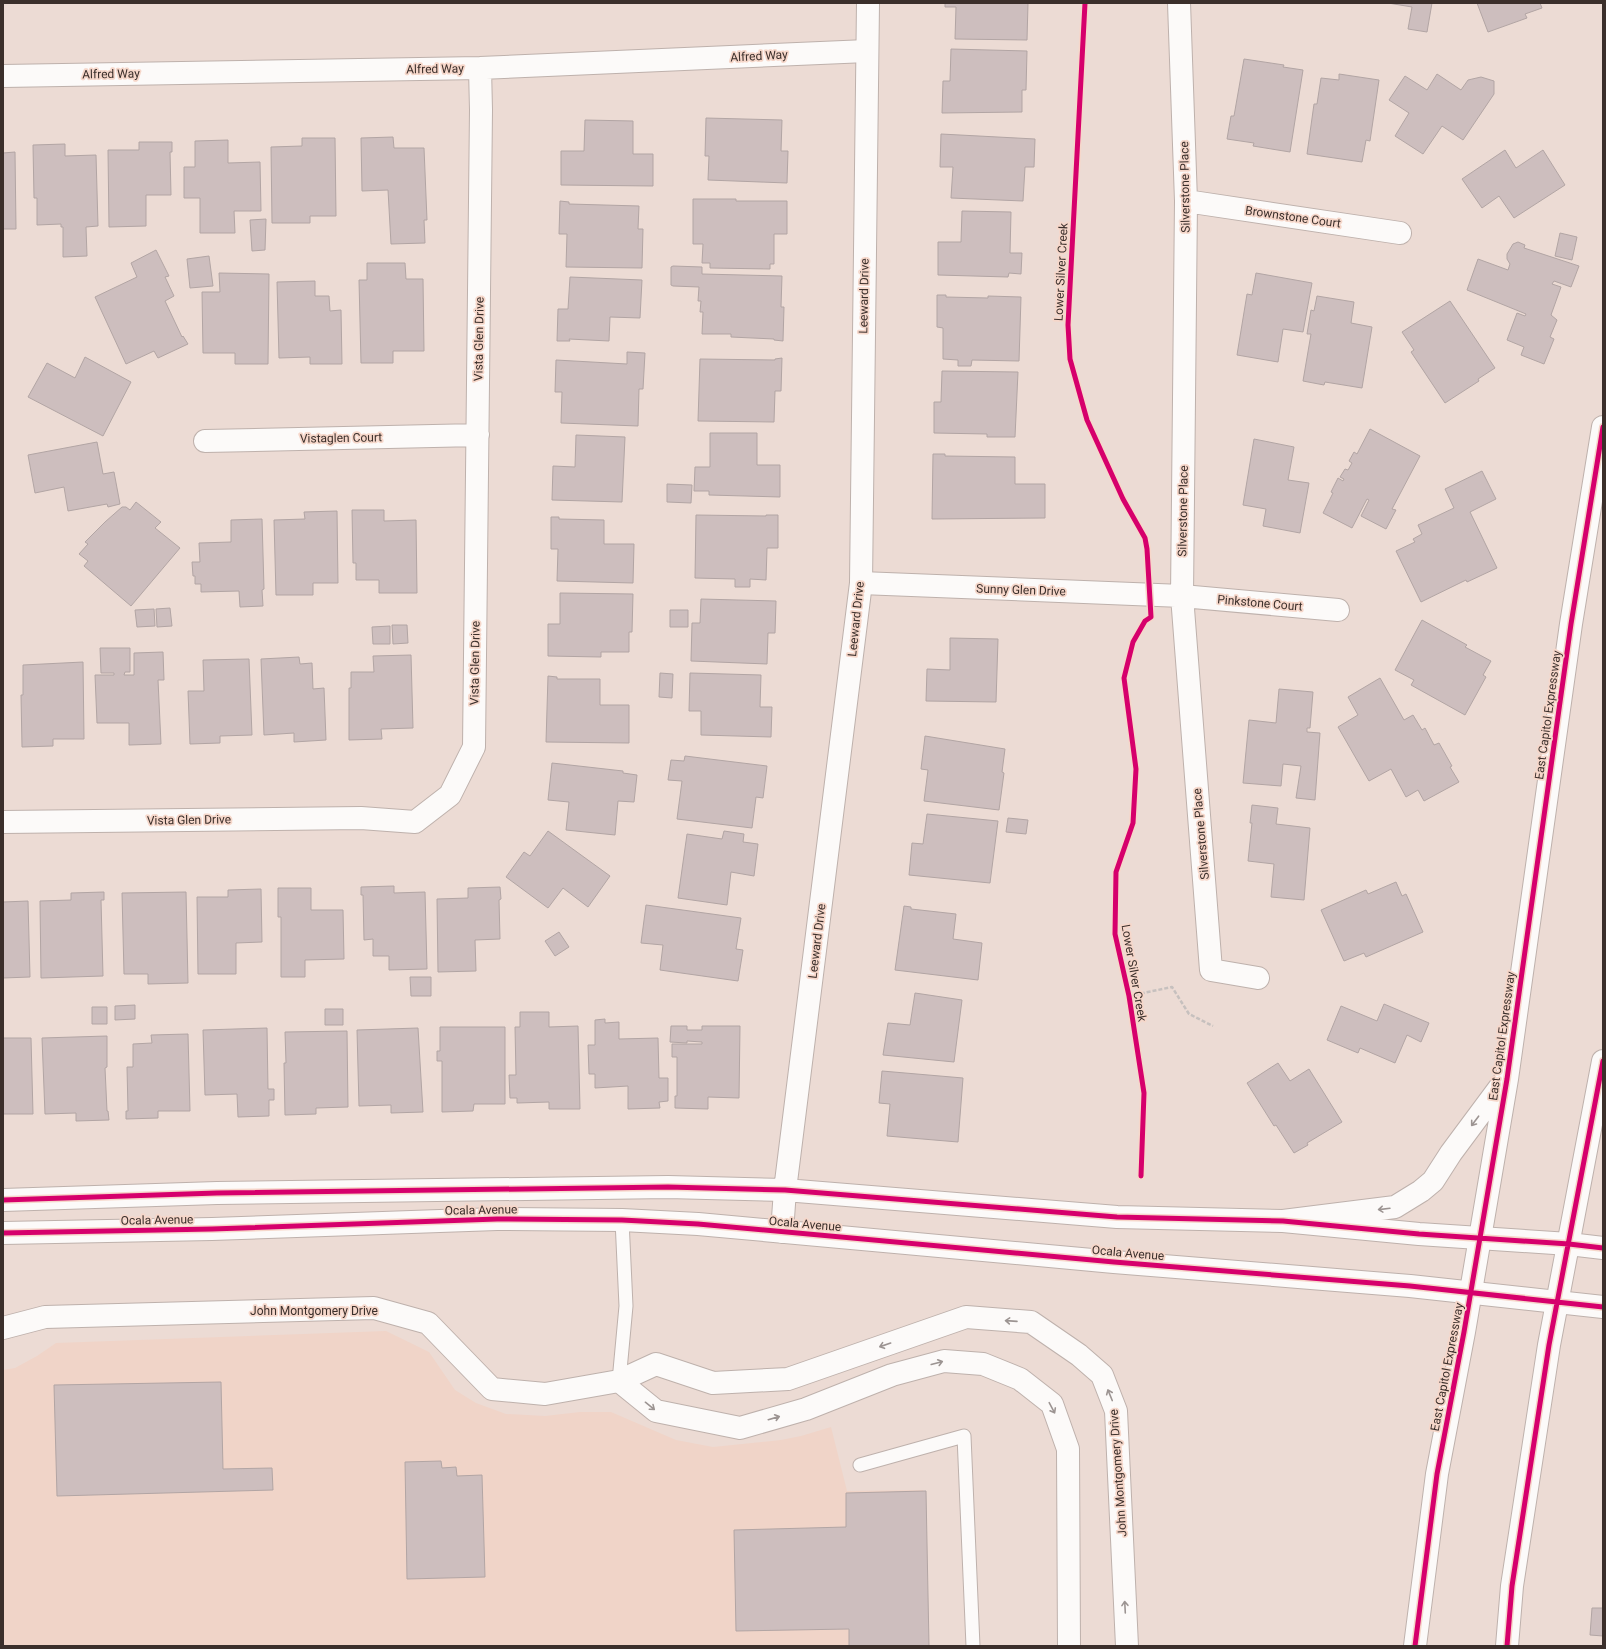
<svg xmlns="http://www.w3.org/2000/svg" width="1606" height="1649" font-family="Roboto,sans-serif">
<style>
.built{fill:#f0d4c8}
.building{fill:#cdbebe;stroke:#b2a5a4}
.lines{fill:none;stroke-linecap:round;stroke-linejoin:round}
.lane-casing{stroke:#beb1ac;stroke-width:15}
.street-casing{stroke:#beb1ac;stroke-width:24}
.secondary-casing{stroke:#beb1ac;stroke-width:24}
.highway-casing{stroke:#beb1ac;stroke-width:24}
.path{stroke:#c6c0be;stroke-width:2.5;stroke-dasharray:4 2;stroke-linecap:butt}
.lane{stroke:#fcfaf9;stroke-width:13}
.street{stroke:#fcfaf9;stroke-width:22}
.secondary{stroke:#fcfaf9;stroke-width:22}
.highway{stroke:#fcfaf9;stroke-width:22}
.cycleway-casing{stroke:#f6d7ca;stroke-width:8}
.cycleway{stroke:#d6006c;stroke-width:5}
.oneway{stroke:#9c9492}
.labels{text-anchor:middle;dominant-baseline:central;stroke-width:3.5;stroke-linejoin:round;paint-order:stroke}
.street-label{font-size:12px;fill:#3b2f2b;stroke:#f6d7ca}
</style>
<rect width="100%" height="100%" fill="#ecdbd4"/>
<!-- built -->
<path class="built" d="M386,1331L429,1352L455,1390L476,1403L506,1414L545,1416L580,1412H611L676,1440L713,1447L781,1440L801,1436L831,1427L847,1491L923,1490L927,1646H3V1370L15,1368L37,1356L56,1343Z"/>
<!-- building -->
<path class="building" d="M945,3H1028L1027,40L955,39L956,7H945Z
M1388,3H1432L1427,32L1408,29L1412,7Z
M1477,3H1540L1542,8L1525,14L1527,18L1488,32Z
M951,49L1027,51L1026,90H1022V112L942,113L943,81H950Z
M1244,59L1284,65L1283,67L1303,70L1290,152L1253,146L1254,143L1227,139L1231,116H1234Z
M1339,74L1379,80L1370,141L1366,140L1362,162L1307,154L1314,104H1317L1321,78L1339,80Z
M1437,74L1461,90L1468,80L1481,77L1494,81V94L1463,140L1442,126L1423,154L1395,136L1409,113L1389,100L1405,76L1427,90Z
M706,118L782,120L781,151H788L787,183L708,180L709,156H705Z
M585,120L633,121V154H653V186L561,185V151H584Z
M941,134L1035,139L1034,167H1025L1023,201L951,198L953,167H940Z
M393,137L394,148H424L427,220H424L425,243L391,244L388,190L362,191L361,138Z
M302,138H335L336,216H310V223H272L271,147L302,146Z
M228,140V163L260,162L261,211H234L235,233H200V198H184V167H195V141Z
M139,142H172V152H170L171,195H146V226L109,227L108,150H139Z
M65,144V156L96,155L98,226L86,227L87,256L63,257V227H61V224L37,225V198H34L33,145Z
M1505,150L1516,168L1543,150L1565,185L1514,218L1499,196L1482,208L1462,179Z
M15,152L16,229H3V153Z
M693,199H736V201H787V234H774V264H770V269L710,268V263H702L703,244H693Z
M560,201L569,202V204L639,206L638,229H643L642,268L566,267L567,234H559Z
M962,211L1011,212L1010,253H1022L1021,274L1009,273L1008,277L938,275V242H961Z
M266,219L265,250L252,251L250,220Z
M1560,233L1577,237L1572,260L1555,256Z
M1518,242L1525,245L1524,248L1579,266L1571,287L1554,281L1552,284L1561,287L1551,315L1557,320L1550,337L1554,339L1544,364L1521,355L1524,347L1507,340L1517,313L1525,316L1526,314L1467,290L1478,259L1508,270L1510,264L1507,259V254L1513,244Z
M156,250L169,276L165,277L174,296L165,301L182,337L183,336L188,344L158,358L154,351L126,364L95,297L137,277L131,263Z
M209,256L213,286L190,288L187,259Z
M367,263H405L406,279H423L424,351H393V363H361L359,280H367Z
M673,266L702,267V274L782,276L781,307H784L783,341L774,340V339L731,337V334H702L703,312H700L701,301H698L699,287L673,286L671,285V267Z
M219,273L269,274L268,364H235V353H203L202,292H220Z
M1256,273L1312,283L1303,332L1283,329L1278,362L1237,355L1247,294L1252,295Z
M570,277L642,280L640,318L610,317L609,341L569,339L570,341H557L558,309H568Z
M315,281V296H329L330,311L341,310L342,364H310V357L279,358L277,282Z
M937,295H946V297L988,298V296L1021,297L1019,361L972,360L971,366H958V360L943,359V328L937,327Z
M1317,296L1354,302L1351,323L1372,327L1362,388L1325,382L1324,385L1303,381L1311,334H1307L1311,310L1314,311Z
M1450,301L1495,368L1478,379L1479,381L1445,403L1411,352L1414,350L1402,332Z
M627,352L645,353L643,389H639L638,426L561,423L562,392H555L556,360L627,364Z
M85,357L131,382L103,436L28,397L47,363L75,378Z
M782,358L781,391H775L774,422L698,421L700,359L775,360V359Z
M942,371L1018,372L1015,437H987V434L934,433V402H941Z
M1370,429L1420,456L1392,509L1396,510L1386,529L1361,516L1369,500L1367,499L1352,528L1323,513L1333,493L1331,492L1338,478L1343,481L1344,479L1340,477L1345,469L1348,470L1352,463L1349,461L1354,452L1357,454Z
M710,433H757V465H780V497L709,495V491H694L695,467H710Z
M576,435L625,437L622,502L552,500L553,466L575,467Z
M1254,439L1294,447L1288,480L1309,483L1300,533L1263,526L1266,509L1243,505Z
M97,442L103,474L114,472L120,504L108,507L107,504L68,511L64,487L35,493L28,455Z
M933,454H945V456L1015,457V484H1045V518L932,519Z
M1482,471L1496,499L1470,512L1497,568L1467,582L1466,580L1421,602L1396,551L1415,542L1413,539L1422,534L1418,525L1454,508L1445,489Z
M667,484L692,485L691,503L667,502Z
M136,502L161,522L155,528L180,548L131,606L84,566L88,561L79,554L88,544L85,542L105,522L122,507H126L130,510Z
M352,510H384V521L416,520L417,593H379V580H356V563H353Z
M337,511L338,583H313V595H276L274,520L305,519L304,512Z
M696,515L766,516V515H778V548H767L766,580L750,579V587H735V579L695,578Z
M551,517H559V519L604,520V544H634L633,583L557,581L558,549H551Z
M262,519L264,589L262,590L263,606L240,607L239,591L201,592V584H195V576H193L192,562H200L199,543L231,542V520Z
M560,593L633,594L632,632H629V652H601V657L548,656V624H560Z
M701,599L776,601L775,633H768L767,664L691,661L692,623H700Z
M170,608L172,626L157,627L156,609Z
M154,609L155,626L137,627L135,610Z
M670,610H688V627H670Z
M1422,620L1467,645L1465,647L1491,661L1483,675L1486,677L1465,715L1411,685L1414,680L1395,670Z
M392,625H407L408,643L393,644Z
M390,626V644H373L372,627Z
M950,638L998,639L996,702L926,701L927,669L950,670Z
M100,648H130V672H125L124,675H134V653L163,652L164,680H158L161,744L129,745V723H97L95,675H114V673H101Z
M411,655L413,728L381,729L382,739L349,740V688H351V672H374L373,656Z
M299,657L300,664L312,663L313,689L324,688L326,740L294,742V733L264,735L261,659Z
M249,659L252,735L220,736V743L190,744L188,691H204L203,660Z
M83,662L84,739H53V746L22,747L21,695H23V665Z
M660,673L673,674L672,698L659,697Z
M690,673L761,675L760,707H772L771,737L701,735V711H689Z
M548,676L557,677V679H600V705H629V743L546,742Z
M1380,678L1404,720L1413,715L1422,730L1425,728L1434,745L1439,743L1452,766L1450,767L1459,782L1424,801L1418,790L1406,797L1391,769L1369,781L1338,727L1358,715L1348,697Z
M1279,689L1313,692L1310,728H1307V732L1320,733L1315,800L1296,798L1301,766L1283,764L1281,786L1243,783L1249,720L1276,723Z
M925,736L1005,749L1002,772L1004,773L999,810L924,801L928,770L921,769Z
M685,756L767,766L763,798L756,797L752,828L677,819L682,781L668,780L671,760L684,761Z
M552,763L623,771V773L637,775L634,802L618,801L615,835L566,830L569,802L548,800Z
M1252,805L1278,808L1276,824L1310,828L1304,900L1271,897L1274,864L1248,861L1252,823H1250Z
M927,814L998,821L990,883L909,875L912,843L923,844Z
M1008,818L1028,820L1026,834L1006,832Z
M548,831L610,876L588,907L563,888L548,908L506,877L524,852L530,856Z
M724,831L744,834L743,842L758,844L754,876L731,872L727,905L678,898L687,834L722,839Z
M1396,882L1402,896L1406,894L1423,932L1366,957L1364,953L1344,961L1321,910L1366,890L1368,894Z
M394,886V893L425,892L427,969L389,970V956H373V939L364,940L363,895H361V887Z
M500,887L501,899L499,900L500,939L475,940L476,971L438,972L437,899L468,898V888Z
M278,888H311V910H343L344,959L305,960V977H281V917H278Z
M261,889L262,942L236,943V974H198L197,897H228V890Z
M104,892V900H101L103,976L41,978L40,901L71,900V893Z
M186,892L188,983L148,984V974H124L122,893Z
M28,901L30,977L3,978V902Z
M646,905L741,918L736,949L743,950L738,981L660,970L663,945L641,943Z
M904,906L911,907V909L956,914L953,939L982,943L978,980L895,970Z
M559,932L569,947L555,956L545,941Z
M410,977H431V996H411Z
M915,993L962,1000L954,1062L883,1055L888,1023L910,1025Z
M1384,1004L1429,1023L1421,1042L1407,1035L1395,1063L1360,1048L1358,1053L1327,1040L1341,1006L1377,1021Z
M135,1005V1019L115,1020V1006Z
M92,1007H107V1024H92Z
M325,1009H343V1025H325Z
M520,1012H549V1027L578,1026L580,1109H549V1102L517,1103V1098H510L509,1075H516L515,1027H520Z
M605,1019V1023L619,1022V1039L658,1038L659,1078H668V1101L659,1102L660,1108L628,1109V1086L595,1088V1074H589L588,1045H595V1020Z
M671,1026H687V1030H702V1026H740L739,1098L708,1097V1109L675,1108V1096H677V1057H672V1044H702V1042L687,1041V1043L670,1042Z
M440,1027H505V1104H474L473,1111L442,1112V1061H437V1051H440Z
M267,1028L268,1089H274V1100H269V1116L238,1117L237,1094L205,1095L203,1030Z
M418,1028L423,1112L391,1113V1105L359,1106L357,1030Z
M347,1031L348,1107L316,1108V1114L285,1115L284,1063H286L285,1032Z
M188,1034L190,1111H158V1118L126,1119V1111H128L127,1067H133V1044L152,1043L151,1035Z
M107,1036V1067L105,1068L107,1111H108L109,1120L76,1121V1113L45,1114L42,1038Z
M3,1038H31L33,1114H3Z
M1278,1063L1290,1081L1309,1069L1342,1122L1307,1143L1308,1145L1294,1153L1276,1125L1274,1126L1247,1083Z
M882,1071L963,1078L958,1142L887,1136L890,1104L879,1103Z
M221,1382L223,1469L272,1468L273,1490L57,1496L54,1385Z
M441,1461L442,1468L456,1467L457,1476L482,1475L485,1577L407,1579L405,1462Z
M926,1491L929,1646H849V1629L736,1631L734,1530L846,1527V1493Z
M1592,1608H1603V1636L1590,1635Z"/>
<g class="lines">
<defs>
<path id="lane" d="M619,1381L626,1306L622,1220
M860,1465L964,1436L973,1646"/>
<path id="street" d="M1179,3L1186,201L1182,596L1211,970L1258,978
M3,76L480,68L867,51
M1186,201L1400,233
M205,441L478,435
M861,583L1182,596L1338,610
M3,822L361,818L415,822L450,795L474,747L481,110L480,68
M3,1328L45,1317L374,1308L428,1323L492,1389L545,1394L619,1381L656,1364L713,1383L788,1379L966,1317L1031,1322L1079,1355L1102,1375L1116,1411L1127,1646
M619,1381L656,1411L740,1428L806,1409L892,1375L944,1361L983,1364L1020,1379L1052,1404L1068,1449L1069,1646"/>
<path id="secondary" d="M3,1200L217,1193L668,1187L785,1190L1117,1217L1283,1221L1419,1234L1569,1244L1603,1248
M782,1232L785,1190L861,583L868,3
M3,1233L212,1229L497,1219L622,1220L698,1224L1114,1262L1410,1286L1603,1307"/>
<path id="highway" d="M1283,1221L1395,1207L1421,1191L1433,1181L1451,1153L1503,1083
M1415,1646L1437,1474L1464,1332L1507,1079L1571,624L1603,427
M1507,1646L1512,1586L1549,1345L1603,1061"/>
</defs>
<!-- lane casing -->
<use href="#lane" class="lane-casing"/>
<!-- street casing -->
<use href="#street" class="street-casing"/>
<!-- secondary casing -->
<use href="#secondary" class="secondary-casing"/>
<!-- highway casing -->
<use href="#highway" class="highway-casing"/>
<!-- path -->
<path class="path" d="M1129,996L1172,987L1189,1014L1213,1026"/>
<!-- lane -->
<use href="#lane" class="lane"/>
<!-- street -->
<use href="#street" class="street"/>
<!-- secondary -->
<use href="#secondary" class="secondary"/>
<!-- highway -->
<use href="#highway" class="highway"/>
<defs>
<path id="cycleway" d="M1085,3L1068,325L1070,359L1087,420L1123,499L1145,538L1147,549L1151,617L1145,621L1133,642L1124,678L1136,769L1133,823L1116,872L1115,934L1129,996L1144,1093L1141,1176
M3,1200L217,1193L668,1187L785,1190L1117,1217L1283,1221L1419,1234L1569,1244L1603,1248
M3,1233L212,1229L497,1219L622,1220L698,1224L1114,1262L1410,1286L1603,1307
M1415,1646L1437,1474L1464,1332L1507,1079L1571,624L1603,427
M1507,1646L1512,1586L1549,1345L1603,1061"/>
</defs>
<!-- cycleway casing -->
<use href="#cycleway" class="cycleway-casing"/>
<!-- cycleway -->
<use href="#cycleway" class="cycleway"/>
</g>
<!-- one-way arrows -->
<defs><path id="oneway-shaft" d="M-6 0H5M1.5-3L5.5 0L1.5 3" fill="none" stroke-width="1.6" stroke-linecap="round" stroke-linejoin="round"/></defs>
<g class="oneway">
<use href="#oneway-shaft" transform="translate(1475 1121) rotate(127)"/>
<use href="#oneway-shaft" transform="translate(1384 1209) rotate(173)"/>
<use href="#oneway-shaft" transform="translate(1011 1321) rotate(-176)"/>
<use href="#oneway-shaft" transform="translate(885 1345) rotate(161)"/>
<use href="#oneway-shaft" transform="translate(937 1363) rotate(-15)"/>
<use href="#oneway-shaft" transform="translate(1110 1395) rotate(-112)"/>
<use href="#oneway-shaft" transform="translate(650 1406) rotate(39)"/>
<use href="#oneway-shaft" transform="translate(1052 1408) rotate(62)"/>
<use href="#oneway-shaft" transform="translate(774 1418) rotate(-16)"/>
<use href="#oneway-shaft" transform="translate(1125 1607) rotate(-93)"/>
</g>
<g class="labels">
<!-- street labels -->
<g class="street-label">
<text transform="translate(759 56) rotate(-3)">Alfred Way</text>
<text transform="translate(435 69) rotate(-1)">Alfred Way</text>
<text transform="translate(111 74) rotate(-1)">Alfred Way</text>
<text transform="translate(1185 187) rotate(-91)">Silverstone Place</text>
<text transform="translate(1293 217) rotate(8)">Brownstone Court</text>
<text transform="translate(1061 272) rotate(-87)">Lower Silver Creek</text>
<text transform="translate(864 296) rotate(-89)">Leeward Drive</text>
<text transform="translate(479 339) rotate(-89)">Vista Glen Drive</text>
<text transform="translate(341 438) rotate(-1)">Vistaglen Court</text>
<text transform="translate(1183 511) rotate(-89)">Silverstone Place</text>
<text transform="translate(1021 590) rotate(2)">Sunny Glen Drive</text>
<text transform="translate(1260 603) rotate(5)">Pinkstone Court</text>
<text transform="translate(856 619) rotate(-84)">Leeward Drive</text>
<text transform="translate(475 663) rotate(-89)">Vista Glen Drive</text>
<text transform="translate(1548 715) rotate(-82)">East Capitol Expressway</text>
<text transform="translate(189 820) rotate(-1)">Vista Glen Drive</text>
<text transform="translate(1201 834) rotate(-95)">Silverstone Place</text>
<text transform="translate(817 941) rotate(-83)">Leeward Drive</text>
<text transform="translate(1134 973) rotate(80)">Lower Silver Creek</text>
<text transform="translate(1502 1036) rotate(-82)">East Capitol Expressway</text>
<text transform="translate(481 1210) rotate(-1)">Ocala Avenue</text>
<text transform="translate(157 1220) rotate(-1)">Ocala Avenue</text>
<text transform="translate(805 1224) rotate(5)">Ocala Avenue</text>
<text transform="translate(1128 1253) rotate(5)">Ocala Avenue</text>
<text x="314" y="1311">John Montgomery Drive</text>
<text transform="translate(1447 1367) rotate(-79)">East Capitol Expressway</text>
<text transform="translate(1118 1473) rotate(-94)">John Montgomery Drive</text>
</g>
</g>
<!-- border -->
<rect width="1606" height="1649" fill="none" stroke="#3b2f2b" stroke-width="8"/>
</svg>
